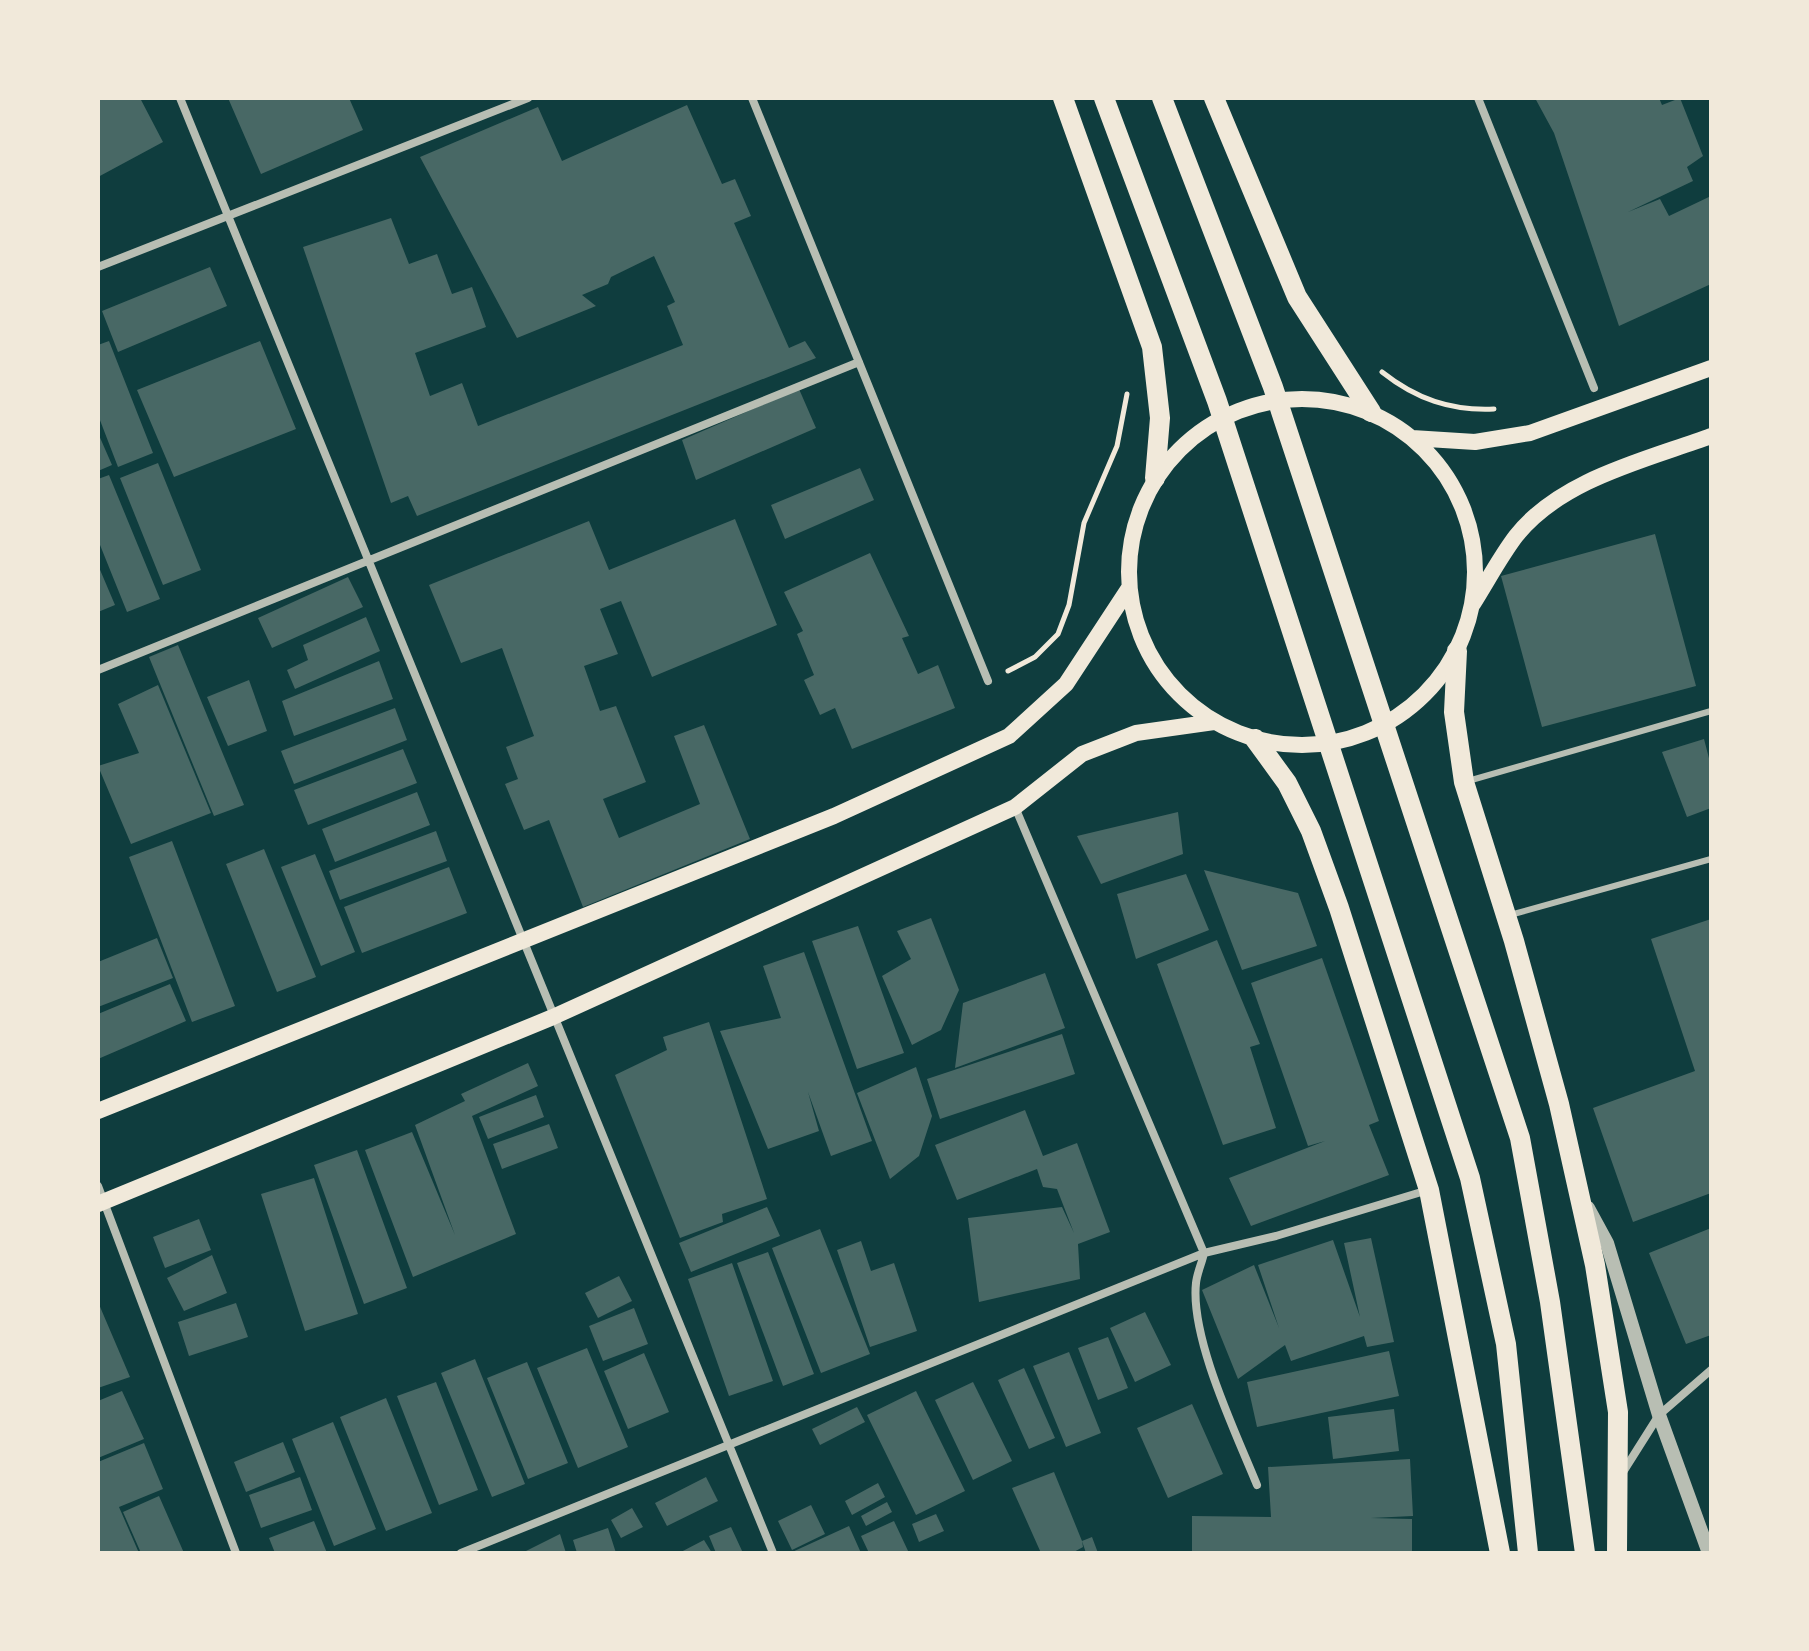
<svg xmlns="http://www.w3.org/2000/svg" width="1809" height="1651" font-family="'Playfair Display',serif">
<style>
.building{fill:#486865}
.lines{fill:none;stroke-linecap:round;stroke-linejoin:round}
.path{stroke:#f1e9da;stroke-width:5}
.service{stroke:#b8beb3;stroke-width:6}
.minor{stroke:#b8beb3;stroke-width:8}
.tertiary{stroke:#b8beb3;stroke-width:14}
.secondary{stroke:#f1e9da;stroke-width:16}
.primary{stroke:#f1e9da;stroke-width:20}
</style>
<rect width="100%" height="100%" fill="#0f3d3e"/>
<!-- building -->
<path class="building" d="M103,98H140L163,142L98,177V101Z
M228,98H349L363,130L261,174Z
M1535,98H1659L1662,105L1680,98L1703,156L1687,167L1693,181L1628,212L1660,199L1669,216L1711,196V284L1619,326L1554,133Z
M687,105L722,184L735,179L751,216L734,223L789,348L805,341L816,358L417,516L408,496L391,503L303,247L391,218L409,264L437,254L452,294L472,287L486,327L415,353L430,396L462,383L478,426L683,345L667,306L675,302L654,256L611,277L608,284L582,295L596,306L517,338L420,157L538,107L562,161Z
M210,267L227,306L118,352L102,311Z
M109,341L153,453L118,467L98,415V345Z
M260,341L296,429L174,477L137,390Z
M799,389L816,428L696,480L682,440Z
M98,433L112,465L98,471Z
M158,463L201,570L163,585L120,478Z
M860,468L874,500L785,539L771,505Z
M109,475L160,599L127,612L98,540V479Z
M735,519L777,625L652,677L621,601L600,609L618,654L584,666L600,711L616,706L646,782L603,799L619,838L700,804L674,736L704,725L750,839L583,907L549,820L524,830L505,784L518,779L506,747L534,736L502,648L461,663L429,585L589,521L609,570Z
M1655,534L1696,686L1542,727L1501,576Z
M870,553L909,636L902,638L918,674L938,665L955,708L852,749L835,708L820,715L804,680L814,675L797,634L803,631L784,592Z
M98,565L115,605L98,612Z
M348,577L363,607L272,648L258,618Z
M366,617L380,651L295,689L287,670L308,660L303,645Z
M178,645L244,805L214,816L149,657Z
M379,661L393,699L294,736L282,701Z
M249,680L267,731L228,746L207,697Z
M158,685L211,813L131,844L98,766L139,753L118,704Z
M395,708L407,740L294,784L281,751Z
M1704,739L1711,766V808L1687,817L1662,752Z
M403,749L417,783L308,825L294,790Z
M417,792L430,825L335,862L322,829Z
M1178,812L1183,854L1101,884L1077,836Z
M436,831L447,861L340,900L329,871Z
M172,841L235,1006L192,1022L129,857Z
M264,849L316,977L277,992L226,864Z
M315,854L355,952L321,966L281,867Z
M449,867L467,913L362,953L344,907Z
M1204,870L1298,893L1317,946L1242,970Z
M1186,874L1209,930L1136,959L1117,894Z
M931,918L959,990L941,1030L912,1045L882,976L911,959L897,931Z
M1711,919V1193L1633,1222L1593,1108L1695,1071L1651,939Z
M858,926L904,1053L857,1069L812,941Z
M157,938L173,978L98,1007V962Z
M1217,940L1260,1044L1250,1047L1276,1128L1223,1145L1157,964Z
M804,952L872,1141L831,1156L808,1092L819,1131L768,1149L720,1031L781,1018L763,966Z
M1322,958L1379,1121L1369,1125L1389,1175L1251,1226L1229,1178L1325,1141L1308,1146L1251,983Z
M1045,973L1065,1028L955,1068L963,1003Z
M170,984L186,1021L98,1059V1014Z
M709,1022L767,1199L722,1214L723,1222L680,1238L615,1075L667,1050L663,1037Z
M1062,1034L1075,1074L940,1119L927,1079Z
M528,1063L538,1086L472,1116L516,1234L413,1277L365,1150L412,1132L455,1235L415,1125L465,1101L461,1094Z
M916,1067L932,1116L919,1156L890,1179L857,1093Z
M536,1095L544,1117L488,1139L479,1117Z
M1025,1110L1043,1156L1077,1143L1110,1232L1078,1244L1080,1279L979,1302L968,1218L1062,1207L1074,1233L1057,1189L1043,1187L1037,1169L957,1200L935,1145Z
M549,1124L558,1148L502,1169L493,1144Z
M357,1150L407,1288L364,1304L314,1165Z
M314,1178L358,1314L305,1331L261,1194Z
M767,1207L780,1236L691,1272L679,1243Z
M199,1219L211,1250L165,1268L153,1237Z
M1711,1228V1335L1686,1344L1649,1253Z
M820,1229L870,1354L821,1373L772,1248Z
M1371,1238L1394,1342L1367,1347L1364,1336L1291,1361L1285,1345L1238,1379L1202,1290L1254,1265L1279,1328L1258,1265L1333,1240L1360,1317L1344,1243Z
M861,1241L871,1271L894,1263L917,1331L870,1347L837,1250Z
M768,1252L814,1374L783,1386L737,1263Z
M212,1255L227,1293L184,1311L167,1278Z
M732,1263L773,1381L729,1396L688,1279Z
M619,1276L632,1301L598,1318L585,1293Z
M98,1302L130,1377L98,1388Z
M236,1303L248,1337L189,1356L178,1322Z
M634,1308L648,1344L603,1361L589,1326Z
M1145,1312L1171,1365L1135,1382L1110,1328Z
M1108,1337L1128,1388L1098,1400L1078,1348Z
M587,1348L628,1447L578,1468L537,1368Z
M1389,1351L1399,1396L1257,1427L1247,1382Z
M1069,1352L1101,1433L1066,1447L1033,1366Z
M644,1353L669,1412L628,1429L604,1371Z
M475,1359L525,1484L492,1497L441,1373Z
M527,1362L568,1463L528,1479L487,1378Z
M1024,1368L1055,1438L1029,1449L998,1380Z
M436,1382L478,1490L439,1505L397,1396Z
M973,1382L1012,1461L973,1480L935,1400Z
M122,1391L144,1439L98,1458V1401Z
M916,1391L965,1491L916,1515L867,1415Z
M386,1398L432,1513L386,1531L340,1417Z
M1192,1404L1223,1474L1168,1498L1137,1428Z
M857,1407L865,1422L820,1445L812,1429Z
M1394,1409L1399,1451L1333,1459L1328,1417Z
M333,1422L376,1529L334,1546L292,1439Z
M283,1442L295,1472L246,1492L234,1462Z
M144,1443L163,1489L119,1507L139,1553H98V1462Z
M1410,1459L1413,1516L1371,1518L1412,1519V1553H1192V1516L1271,1517L1268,1467Z
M1054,1472L1082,1541L1092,1537L1098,1553H1086L1082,1541L1083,1547L1072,1553H1041L1012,1488Z
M300,1477L312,1510L261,1528L249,1495Z
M706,1477L718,1501L667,1526L655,1503Z
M878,1483L885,1497L852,1515L845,1501Z
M159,1496L184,1553H141L123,1512Z
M887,1502L892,1512L866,1526L861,1516Z
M811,1505L825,1534L792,1550L778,1521Z
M632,1508L643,1527L621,1538L611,1520Z
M936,1514L944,1531L919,1542L912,1524Z
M314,1521L327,1553H275L269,1538Z
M894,1521L909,1553H869L861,1536Z
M849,1526L861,1553H790Z
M731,1527L743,1553H716L709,1536Z
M608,1528L616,1553H577L573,1540Z
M560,1534L566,1553H522Z
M704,1540L712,1553H679Z"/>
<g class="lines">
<!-- path -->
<path class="path" d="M1382,372C1416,399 1451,411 1494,409
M1008,671L1035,657L1058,634L1069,605L1084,523L1117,446L1127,394"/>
<!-- service -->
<path class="service" d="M1468,781L1711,711
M1510,915L1711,859"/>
<!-- minor -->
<path class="minor" d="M180,98L773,1553
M752,98L988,681
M1478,98L1594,388
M98,267L528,98
M98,670L859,362
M1015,807L1204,1253C1202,1263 1197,1273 1196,1283C1190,1338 1236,1433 1257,1485
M98,1186L236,1553
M1623,1472L1659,1415L1711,1370
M461,1553L1204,1253L1276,1236L1428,1190"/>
<!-- tertiary -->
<path class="tertiary" d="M1588,1208L1607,1243L1659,1415L1709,1553"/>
<!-- secondary -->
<path class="secondary" d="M1129 572a173 173 0 1 1 346 0a173 173 0 1 1-346 0Z
M1412,438L1475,442L1530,433L1711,368
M1473,604C1487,582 1500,557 1516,536C1561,479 1646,460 1711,436
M98,1111L834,816L1009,736L1066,684L1129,588
M98,1204L553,1017L1015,807L1082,754L1136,733L1214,722"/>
<!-- primary -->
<path class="primary" d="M1063,98L1152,347L1160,418L1155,478
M1104,98L1217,401L1470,1178L1506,1344L1528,1553
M1162,98L1273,387L1520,1138L1550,1302L1585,1553
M1214,98L1297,297L1371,412
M1457,651L1454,712L1464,782L1514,941L1559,1104L1595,1265L1618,1412L1617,1553
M1255,739L1287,783L1311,831L1339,908L1429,1190L1500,1553"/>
</g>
<!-- border -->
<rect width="1809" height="1651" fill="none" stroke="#f1e9da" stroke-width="200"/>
</svg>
